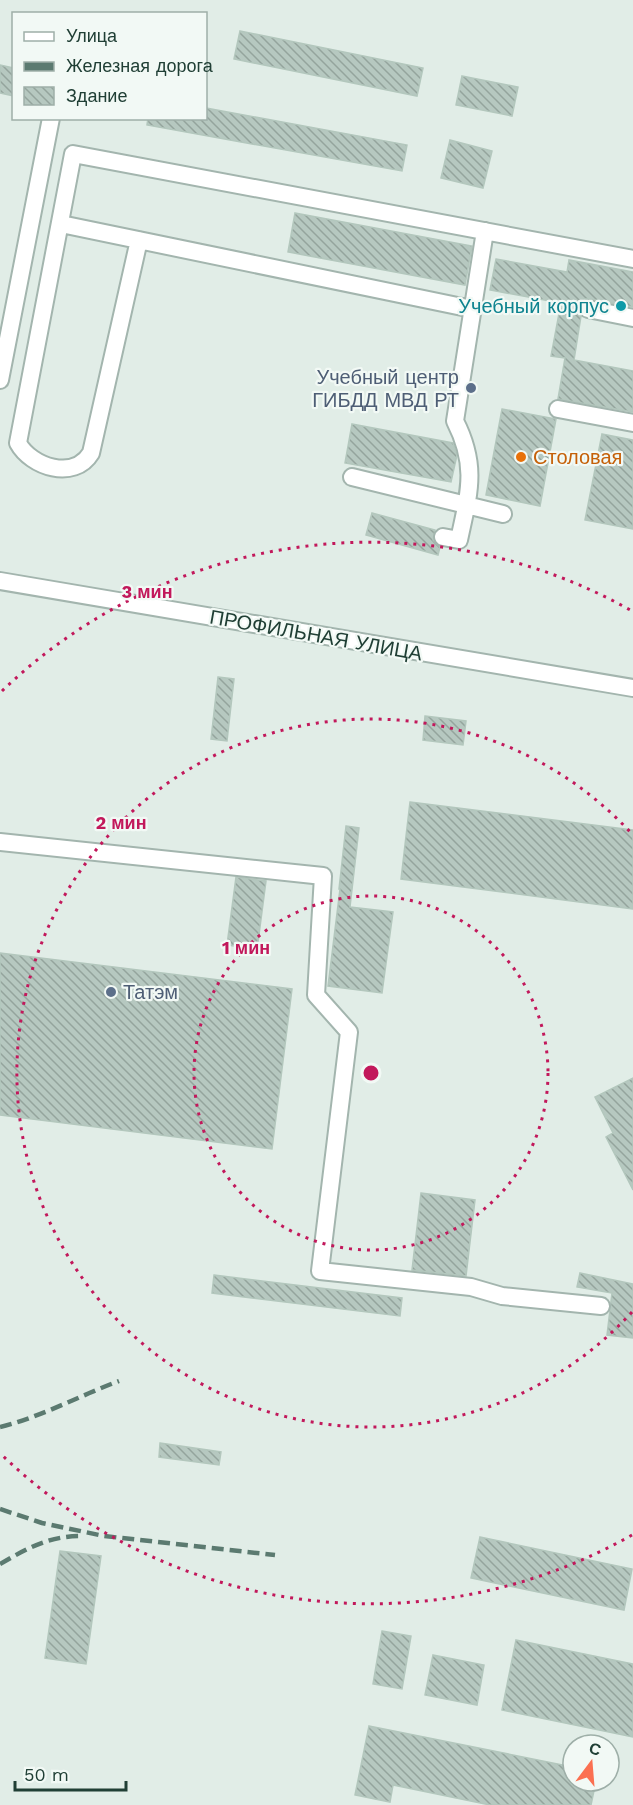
<svg xmlns="http://www.w3.org/2000/svg" width="633" height="1805" font-family="'Work Sans',sans-serif">
<style>
.building{fill:url(#building-back-hatch);stroke:#b3c7bd;stroke-width:1.5}
.lines{fill:none;stroke-linecap:round;stroke-linejoin:round}
.minor-casing{stroke:#a3b5ae;stroke-width:20}
.minor{stroke:#fff;stroke-width:16}
.rail{stroke:#5b7a70;stroke-width:4.5;stroke-dasharray:12 6;stroke-linecap:butt}
.ring{fill:none;stroke:#c2185b;stroke-width:3;stroke-dasharray:3 6}
.culture-dot{fill:#0f9aa8;stroke:#f2f9f5;stroke-width:2}
.service-dot{fill:#5c6f8a;stroke:#f2f9f5;stroke-width:2}
.food-dot{fill:#e8710a;stroke:#f2f9f5;stroke-width:2}
.labels{text-anchor:middle;dominant-baseline:central;stroke-width:4.5;stroke-linejoin:round;paint-order:stroke}
.culture-label{font-size:20px;fill:#0d838f;stroke:#f2f9f5;text-anchor:end}
.service-label{font-size:20px;fill:#4e5e75;stroke:#f2f9f5;text-anchor:end}
.food-label{font-size:20px;fill:#c56008;stroke:#f2f9f5;text-anchor:start}
.street-label{font-size:20px;fill:#203f35;stroke:#f2f9f5}
.centre{fill:#c2185b;stroke:#f2f9f5;stroke-width:3}
.ring-label{font-size:18px;text-anchor:middle;font-weight:bold;fill:#c2185b;stroke:#f2f9f5;stroke-width:4.5;stroke-linejoin:round;paint-order:stroke}
</style>
<defs>
<pattern id="building-back-hatch" width="6" height="6" patternUnits="userSpaceOnUse" patternTransform="scale(1.5)"><rect width="6" height="6" fill="#b6c8c0"/><path d="M-1 5l2 2M0 0l6 6M5-1l2 2" fill="none" stroke="#94a49d"/></pattern>
</defs>
<rect width="100%" height="100%" fill="#e1ede7"/>
<!-- building -->
<path class="building" d="M240,31L423,68L417,96L234,59Z
M0,65L14,68V96L0,93Z
M462,76L518,87L512,116L456,105Z
M206,108L407,145L402,171L147,125L148,118H206Z
M450,140L492,151L483,188L441,178Z
M295,213L472,246L465,285L288,252Z
M496,259L567,272L569,260L633,272V307L590,299H584L580,303L578,308L581,316L574,360L633,371V412L558,399L565,358L551,356L561,303L490,290Z
M502,409L556,419L540,506L486,495Z
M352,424L453,443L457,455L451,482L345,463Z
M602,434L633,440V529L585,520Z
M372,513L435,530L433,540L440,547L438,555L366,535Z
M218,677L234,679L227,741L211,739Z
M425,716L466,721L463,745L423,740Z
M410,802L633,830V909L401,879Z
M346,826L359,828L350,907L393,912L382,993L328,986L340,889H339Z
M236,877L266,881L257,950L227,945Z
M0,953L292,989L272,1149L0,1115Z
M633,1078V1190L606,1137L613,1133L595,1097Z
M421,1193L475,1200L466,1276L412,1270Z
M580,1273L633,1284V1338L607,1335L612,1293L577,1287Z
M214,1275L402,1298L400,1316L212,1293Z
M160,1443L221,1452L219,1465L159,1457Z
M480,1537L632,1569L624,1610L471,1578Z
M60,1551L101,1556L86,1664L45,1658Z
M382,1631L411,1636L402,1689L373,1684Z
M516,1640L633,1664V1737L502,1710Z
M433,1655L484,1665L477,1705L425,1695Z
M369,1726L573,1767V1781H596L591,1805H490L393,1785L390,1802L355,1795Z"/>
<g class="lines">
<defs>
<path id="minor" d="M61,224L472,309
M139,240L91,453C74,481 31,467 18,443L73,154L633,259
M588,309L633,318
M0,380L51,118
M558,409L633,423
M352,477L503,514
M443,537L459,540C469,493 478,466 455,421L485,231
M0,581L633,688
M0,842L323,876L316,995L349,1032L320,1271L471,1287L502,1296L601,1306"/>
</defs>
<!-- minor casing -->
<use href="#minor" class="minor-casing"/>
<!-- minor -->
<use href="#minor" class="minor"/>
<!-- rail -->
<path class="rail" d="M0,1427C41,1417 79,1396 119,1381
M0,1509L42,1523L104,1536L275,1555
M0,1564C26,1549 49,1536 80,1536"/>
</g>
<!-- distance rings -->
<g class="ring">
<circle cx="371" cy="1073" r="177"/>
<path d="M632 1312A354 354 0 1 1 632 834"/>
<path d="M632 1535A531 531 0 0 1 2 1455M2 691A531 531 0 0 1 632 611"/>
</g>
<!-- markers -->
<circle class="culture-dot" cx="621" cy="306" r="6"/>
<g class="service-dot">
<circle cx="471" cy="388" r="6"/>
<circle cx="111" cy="992" r="6"/>
</g>
<circle class="food-dot" cx="521" cy="457" r="6"/>
<g class="labels">
<!-- culture labels -->
<g class="culture-label">
<text x="609" y="306">Учебный корпус</text>
</g>
<!-- service labels -->
<g class="service-label">
<text x="459" y="377">Учебный центр<tspan x="459" dy="23">ГИБДД МВД РТ</tspan></text>
<text x="123" y="992" text-anchor="start">Татэм</text>
</g>
<!-- food labels -->
<g class="food-label">
<text x="533" y="457">Столовая</text>
</g>
<!-- street labels -->
<g class="street-label">
<text transform="translate(316 635) rotate(10)">ПРОФИЛЬНАЯ УЛИЦА</text>
</g>
</g>
<circle cx="371" cy="1073" r="9" class="centre"/>
<g class="ring-label">
<text x="147" y="598">3 мин</text>
<text x="121" y="829">2 мин</text>
<text x="246" y="954">1 мин</text>
</g>
<!-- legend -->
<rect x="12" y="12" width="195" height="108" fill="#f2f9f5" stroke="#9eafa8" stroke-width="1.5"/>
<rect x="24" y="32" width="30" height="9" fill="#ffffff" stroke="#9eafa8" stroke-width="1.5"/>
<text x="66" y="42" font-size="18" fill="#203f35">Улица</text>
<rect x="24" y="62" width="30" height="9" fill="#5b7a70" stroke="#9eafa8" stroke-width="1.5"/>
<text x="66" y="72" font-size="18" fill="#203f35">Железная дорога</text>
<rect x="24" y="87" width="30" height="18" fill="url(#building-back-hatch)" stroke="#9eafa8" stroke-width="1.5"/>
<text x="66" y="102" font-size="18" fill="#203f35">Здание</text>
<!-- north arrow -->
<g transform="translate(591 1763) rotate(16)"><circle r="28" fill="#f2f9f5" stroke="#9eafa8" stroke-width="1.5"/>
<path d="M0-4.5L10 22L0 15L-10 22Z" fill="#fb7051"/>
<text y="-9" font-size="16" font-weight="bold" text-anchor="middle" fill="#203f35">С</text>
</g>
<!-- scale -->
<path d="M15 1781v9h111v-9" fill="none" stroke="#203f35" stroke-width="3"/>
<text x="24" y="1781" font-size="18" fill="#203f35" stroke="#f2f9f5" stroke-width="4.5" paint-order="stroke">50 m</text>
</svg>
